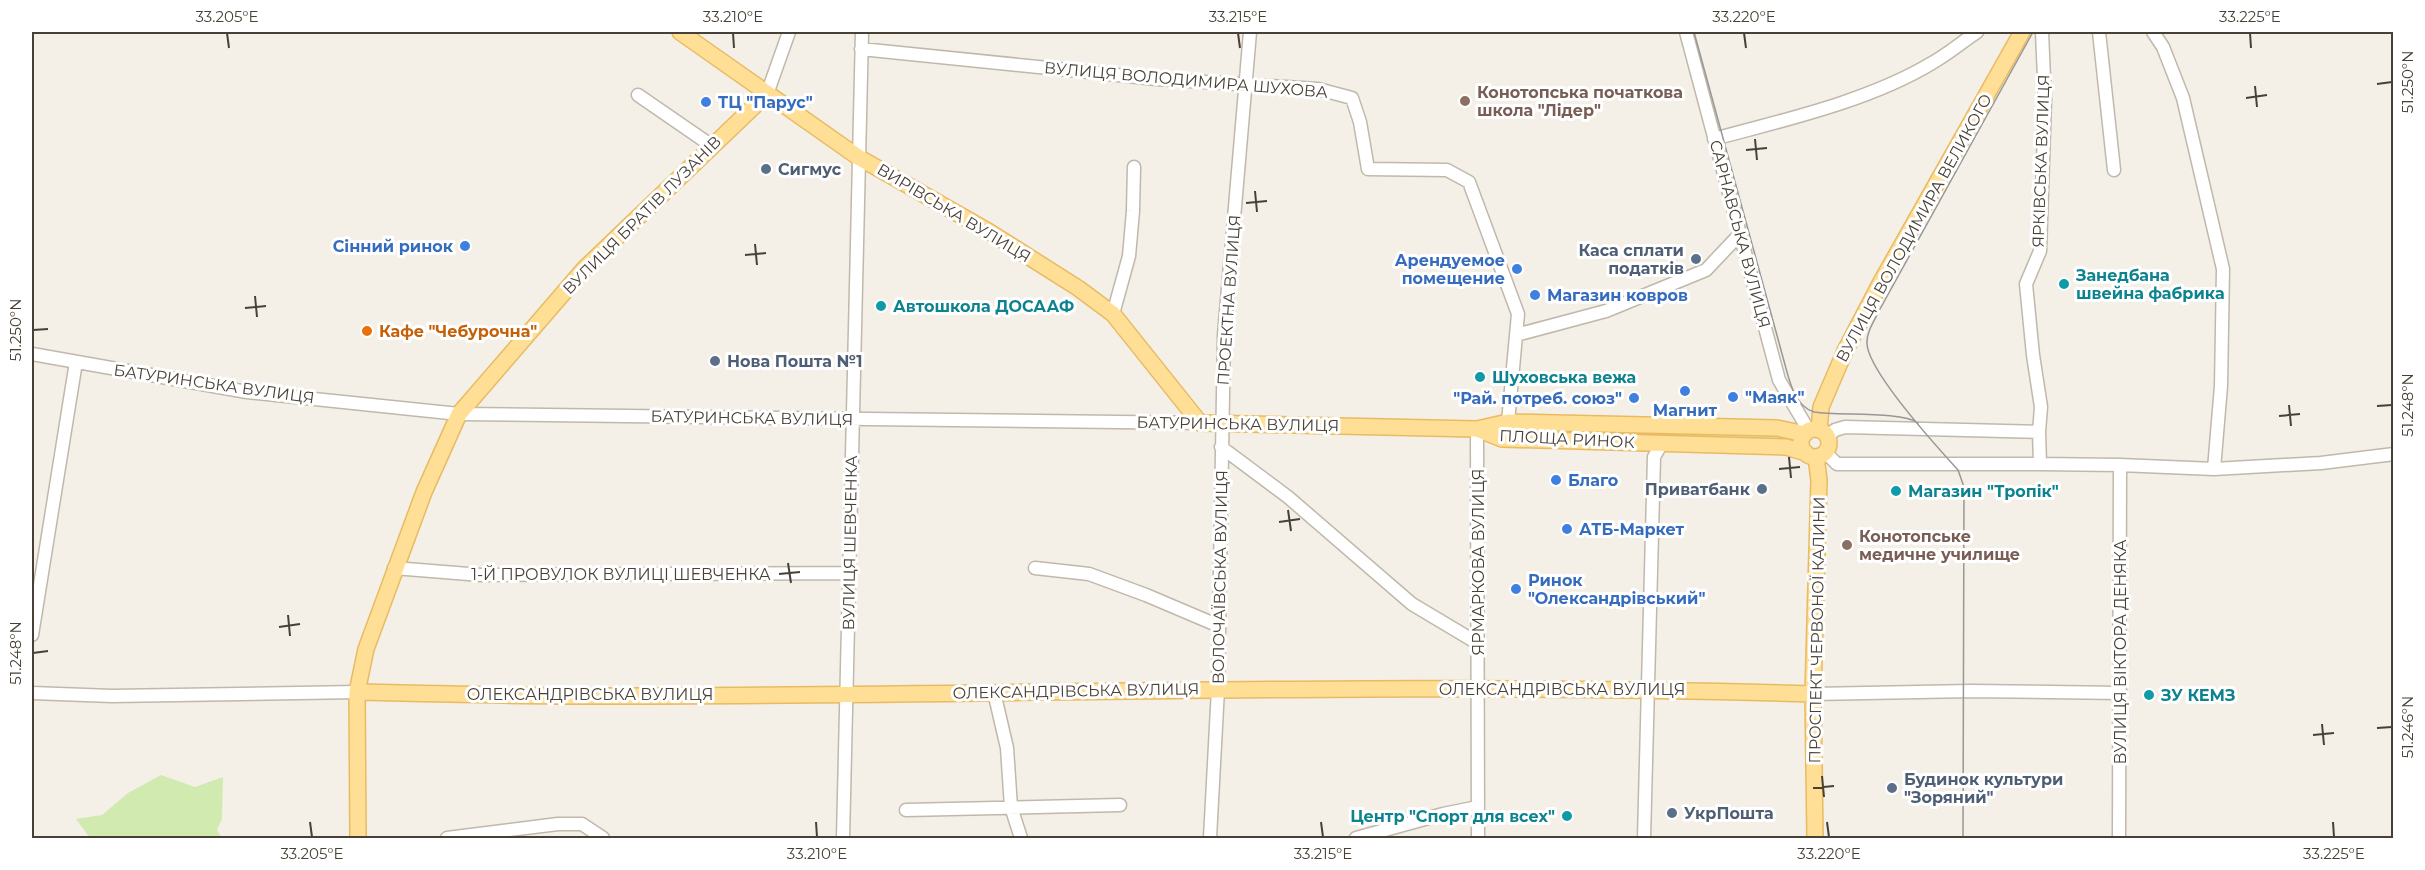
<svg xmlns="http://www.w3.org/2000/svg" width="2425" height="870" font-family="Montserrat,sans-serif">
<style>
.green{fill:#d1eaaf}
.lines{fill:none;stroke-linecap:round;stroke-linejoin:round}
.minor-casing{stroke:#c0b8aa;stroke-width:15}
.major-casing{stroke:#e8bb62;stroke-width:18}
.minor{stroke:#fff;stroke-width:12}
.major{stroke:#ffde96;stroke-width:15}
.tram{stroke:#979797;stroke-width:1.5}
.ticks{fill:none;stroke:#484036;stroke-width:2}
.education-dot{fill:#8d6e63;stroke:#fff;stroke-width:2}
.shop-dot{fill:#3f7fe0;stroke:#fff;stroke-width:2}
.service-dot{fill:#5c6f8a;stroke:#fff;stroke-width:2}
.culture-dot{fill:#0f9aa8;stroke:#fff;stroke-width:2}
.food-dot{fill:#e8710a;stroke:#fff;stroke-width:2}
.labels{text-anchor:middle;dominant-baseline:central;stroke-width:6;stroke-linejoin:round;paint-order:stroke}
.street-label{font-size:16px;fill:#484036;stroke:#fff}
.education-label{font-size:16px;font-weight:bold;fill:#785e54;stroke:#fff;text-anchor:start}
.shop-label{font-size:16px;font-weight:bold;fill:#366cbe;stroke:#fff;text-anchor:start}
.service-label{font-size:16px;font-weight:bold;fill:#4e5e75;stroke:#fff;text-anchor:start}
.culture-label{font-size:16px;font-weight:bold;fill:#0d838f;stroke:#fff;text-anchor:start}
.food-label{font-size:16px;font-weight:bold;fill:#c56008;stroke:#fff;text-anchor:start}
.neatline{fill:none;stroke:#484036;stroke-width:2}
.ticks-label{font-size:15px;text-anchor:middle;fill:#484036}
</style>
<rect width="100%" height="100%" fill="#f4f0e8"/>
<!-- green -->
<path class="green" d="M1503,427L1780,434L1782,440L1503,433L1501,430Z
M161,775L195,787L223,777L222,819L217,830L222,838H90L76,819L102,815L128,793Z"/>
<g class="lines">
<defs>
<path id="minor" d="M1686,32L1779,380L1809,431
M2099,32L2114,170
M2153,32L2163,47L2183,98L2223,269L2221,386L2214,469
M861,49L1157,79L1318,89L1352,98L1360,122L1368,169L1447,170L1469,182L1518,314L1508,422
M767,94L789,32
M638,95L712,146
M1714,139C1784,120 1869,101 1932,63C1948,54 1962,42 1977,32
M1113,314L1129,256L1133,211L1134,167
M1516,335L1606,311L1706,270L1740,234
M32,354L247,392L459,414L1200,423
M1477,429L1478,838
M2039,432L2041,407L2033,355L2026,284L2040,251L2045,101L2042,32
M1827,437L1835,430L1845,427L2039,432L2040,464L2120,465L2214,469L2321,463L2394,454
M1221,447L1288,497L1412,604L1479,644
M1825,452L1837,464H2040
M394,568L481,575L848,573
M1035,568L1089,574L1146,595L1219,626
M32,635L76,362
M994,692L1007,748L1011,807L1021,838
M32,693L112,696L357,692
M1813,694L1971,691L2121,693
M906,810L1120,805
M447,838L558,824H582L603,838
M843,838L862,32
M1210,838L1218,689L1224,335L1250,32
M1356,838L1443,814L1478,807
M1644,838L1654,457L1662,443
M2119,838L2120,465"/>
<path id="major" d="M680,32L858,157L988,231L1078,288L1113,314L1200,423L1477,429L1508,422L1777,428L1805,434
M1477,429L1502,439L1786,447L1806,453
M1801 443a14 14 0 1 1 28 0a14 14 0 1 1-28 0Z
M1819,430L1821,407L1845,351L1881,282L2022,32
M357,692C438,694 518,696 599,696C1004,696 1408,681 1813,694
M358,838L357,692L366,649L424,492L459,414L585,268L767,94
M1815,838L1813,694L1819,480L1816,457"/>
</defs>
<!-- minor casing -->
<use href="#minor" class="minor-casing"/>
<!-- major casing -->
<use href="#major" class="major-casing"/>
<!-- minor -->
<use href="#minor" class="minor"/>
<!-- major -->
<use href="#major" class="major"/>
<!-- tram -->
<path class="tram" d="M1694,32L1784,361C1789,379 1794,406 1814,412C1839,416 1901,411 1918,423
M1963,838L1964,487L1958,470C1937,447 1869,372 1867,344C1866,332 1875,320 1880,309L2033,32"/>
</g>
<!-- ticks -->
<path class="ticks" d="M227,33L229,48M733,33L734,48M1238,33L1240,48M1744,33L1746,48M2250,33L2251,48M2377,84L2392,82M2255,86L2257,107M2246,98L2267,95M1755,139L1757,160M1746,150L1767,148M1255,191L1257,212M1246,203L1267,201M755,244L757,265M745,255L766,253M255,296L257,317M245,308L266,306M33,330L48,329M2289,405L2291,426M2377,406L2392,405M2279,416L2300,414M1789,457L1791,478M1779,469L1800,467M1288,510L1291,531M1279,522L1300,519M788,563L791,583M779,574L800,572M288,615L290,636M279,627L300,624M33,653L48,651M2322,724L2324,745M2377,728L2392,727M2313,735L2334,733M1822,776L1824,797M1813,788L1834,786M310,822L312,837M816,822L817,837M1321,822L1323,837M1827,822L1829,837M2333,822L2334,837"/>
<!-- markers -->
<g class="education-dot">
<circle cx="1465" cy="101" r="6"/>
<circle cx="1847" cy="545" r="6"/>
</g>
<g class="shop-dot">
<circle cx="706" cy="102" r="6"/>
<circle cx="465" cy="246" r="6"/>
<circle cx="1517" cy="269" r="6"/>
<circle cx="1535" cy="295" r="6"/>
<circle cx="1685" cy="391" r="6"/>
<circle cx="1733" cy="397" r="6"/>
<circle cx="1634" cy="398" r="6"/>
<circle cx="1556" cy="480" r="6"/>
<circle cx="1567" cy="529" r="6"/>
<circle cx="1516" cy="589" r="6"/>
</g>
<g class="service-dot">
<circle cx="766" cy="169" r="6"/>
<circle cx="1696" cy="259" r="6"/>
<circle cx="715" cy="361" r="6"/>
<circle cx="1762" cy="489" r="6"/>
<circle cx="1892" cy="788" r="6"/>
<circle cx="1672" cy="813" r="6"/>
</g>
<g class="culture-dot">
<circle cx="2064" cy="284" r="6"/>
<circle cx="881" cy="306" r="6"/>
<circle cx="1480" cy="377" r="6"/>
<circle cx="1896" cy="491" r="6"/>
<circle cx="2149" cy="695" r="6"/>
<circle cx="1567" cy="816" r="6"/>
</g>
<circle class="food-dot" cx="367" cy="331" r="6"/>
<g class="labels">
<!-- street labels -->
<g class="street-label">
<text transform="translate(1186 80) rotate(5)">ВУЛИЦЯ ВОЛОДИМИРА ШУХОВА</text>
<text transform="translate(2041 161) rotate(-88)">ЯРКІВСЬКА ВУЛИЦЯ</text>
<text transform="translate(954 213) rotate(31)">ВИРІВСЬКА ВУЛИЦЯ</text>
<text transform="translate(642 215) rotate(-45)">ВУЛИЦЯ БРАТІВ ЛУЗАНІВ</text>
<text transform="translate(1914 228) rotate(-61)">ВУЛИЦЯ ВОЛОДИМИРА ВЕЛИКОГО</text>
<text transform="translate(1740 234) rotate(75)">САРНАВСЬКА ВУЛИЦЯ</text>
<text transform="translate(1229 300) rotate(-86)">ПРОЕКТНА ВУЛИЦЯ</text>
<text transform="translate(214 384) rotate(8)">БАТУРИНСЬКА ВУЛИЦЯ</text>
<text transform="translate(752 418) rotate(1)">БАТУРИНСЬКА ВУЛИЦЯ</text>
<text transform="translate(1238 424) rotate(1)">БАТУРИНСЬКА ВУЛИЦЯ</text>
<text transform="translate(1567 439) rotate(3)">ПЛОЩА РИНОК</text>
<text transform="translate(850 543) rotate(-89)">ВУЛИЦЯ ШЕВЧЕНКА</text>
<text transform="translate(1478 562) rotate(-90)">ЯРМАРКОВА ВУЛИЦЯ</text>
<text x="621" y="574">1-Й ПРОВУЛОК ВУЛИЦІ ШЕВЧЕНКА</text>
<text transform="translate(1220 577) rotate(-89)">ВОЛОЧАЇВСЬКА ВУЛИЦЯ</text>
<text transform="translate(1817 630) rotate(-89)">ПРОСПЕКТ ЧЕРВОНОЇ КАЛИНИ</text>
<text transform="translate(2120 652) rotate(-90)">ВУЛИЦЯ ВІКТОРА ДЕНЯКА</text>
<text x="1562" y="689">ОЛЕКСАНДРІВСЬКА ВУЛИЦЯ</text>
<text transform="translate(1076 691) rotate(-1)">ОЛЕКСАНДРІВСЬКА ВУЛИЦЯ</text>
<text x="590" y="694">ОЛЕКСАНДРІВСЬКА ВУЛИЦЯ</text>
</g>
<!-- education labels -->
<g class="education-label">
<text x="1477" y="92">Конотопська початкова<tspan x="1477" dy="18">школа "Лідер"</tspan></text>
<text x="1859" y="536">Конотопське<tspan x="1859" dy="18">медичне училище</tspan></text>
</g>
<!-- shop labels -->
<g class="shop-label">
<text x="718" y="102">ТЦ "Парус"</text>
<text x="453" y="246" text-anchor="end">Сінний ринок</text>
<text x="1505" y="260" text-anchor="end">Арендуемое<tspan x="1505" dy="18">помещение</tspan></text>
<text x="1547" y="295">Магазин ковров</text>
<text x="1745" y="397">"Маяк"</text>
<text x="1622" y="398" text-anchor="end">"Рай. потреб. союз"</text>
<text x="1685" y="410" text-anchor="middle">Магнит</text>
<text x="1568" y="480">Благо</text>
<text x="1579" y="529">АТБ-Маркет</text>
<text x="1528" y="580">Ринок<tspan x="1528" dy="18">"Олександрівський"</tspan></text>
</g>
<!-- service labels -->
<g class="service-label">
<text x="778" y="169">Сигмус</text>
<text x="1684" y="250" text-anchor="end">Каса сплати<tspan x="1684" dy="18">податків</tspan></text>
<text x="727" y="361">Нова Пошта №1</text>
<text x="1750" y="489" text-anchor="end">Приватбанк</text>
<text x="1904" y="779">Будинок культури<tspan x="1904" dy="18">"Зоряний"</tspan></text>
<text x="1684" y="813">УкрПошта</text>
</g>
<!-- culture labels -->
<g class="culture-label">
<text x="2076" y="275">Занедбана<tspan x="2076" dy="18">швейна фабрика</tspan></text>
<text x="893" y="306">Автошкола ДОСААФ</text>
<text x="1492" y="377">Шуховська вежа</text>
<text x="1908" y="491">Магазин "Тропік"</text>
<text x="2161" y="695">ЗУ КЕМЗ</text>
<text x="1555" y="816" text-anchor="end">Центр "Спорт для всех"</text>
</g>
<!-- food labels -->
<g class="food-label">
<text x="379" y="331">Кафе "Чебурочна"</text>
</g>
</g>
<!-- border -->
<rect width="2425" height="870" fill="none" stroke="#ffffff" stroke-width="66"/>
<rect x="33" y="33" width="2359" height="804" class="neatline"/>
<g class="ticks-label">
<text x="227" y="22">33.205°E</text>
<text x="733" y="22">33.210°E</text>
<text x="1238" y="22">33.215°E</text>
<text x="1744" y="22">33.220°E</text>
<text x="2250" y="22">33.225°E</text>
<text transform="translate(2408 82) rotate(-90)" y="5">51.250°N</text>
<text transform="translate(16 330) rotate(-90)" y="5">51.250°N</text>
<text transform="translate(2408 405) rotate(-90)" y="5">51.248°N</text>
<text transform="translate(16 653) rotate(-90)" y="5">51.248°N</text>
<text transform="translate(2408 727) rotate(-90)" y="5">51.246°N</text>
<text x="312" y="859">33.205°E</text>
<text x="817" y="859">33.210°E</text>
<text x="1323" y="859">33.215°E</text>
<text x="1829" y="859">33.220°E</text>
<text x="2334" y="859">33.225°E</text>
</g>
</svg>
